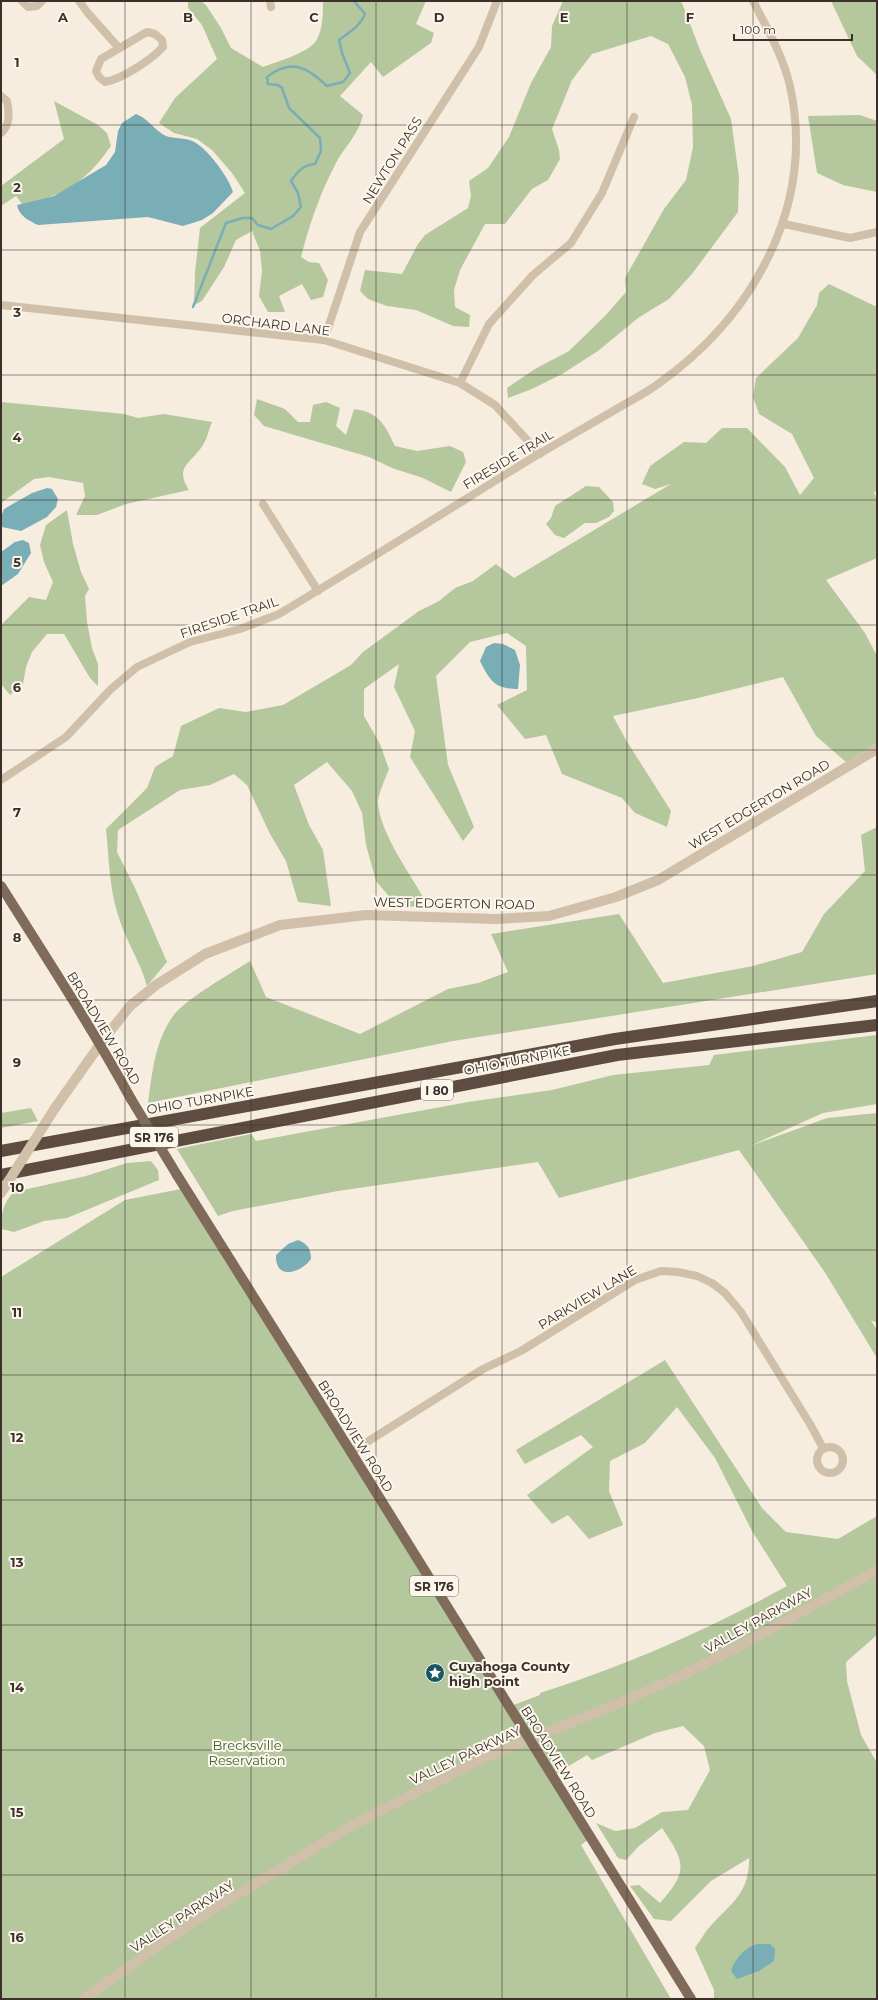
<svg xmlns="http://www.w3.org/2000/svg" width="878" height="2000" font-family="Montserrat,sans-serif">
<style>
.green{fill:#b5c79d}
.water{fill:#7aaeb7}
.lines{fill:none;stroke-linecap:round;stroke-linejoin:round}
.stream{stroke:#7aaeb7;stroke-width:2.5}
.minor{stroke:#d0bfa9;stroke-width:8}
.tertiary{stroke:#d0bfa9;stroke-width:10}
.primary{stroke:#806a59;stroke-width:10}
.motorway{stroke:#5e4c40;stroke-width:12}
.tertiary-bridge{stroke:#d0bfa9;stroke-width:10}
.primary-bridge{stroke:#806a59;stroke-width:10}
.grid{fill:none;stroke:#3c312a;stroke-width:1;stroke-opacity:0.55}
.labels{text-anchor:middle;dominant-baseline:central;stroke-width:4;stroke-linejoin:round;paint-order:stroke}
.shield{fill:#fcf7ed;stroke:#766c64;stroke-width:1}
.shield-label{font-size:12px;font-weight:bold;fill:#3c312a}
.street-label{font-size:13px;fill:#3c312a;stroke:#fcf7ed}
.poi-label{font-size:13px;font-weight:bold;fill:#3c312a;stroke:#fcf7ed;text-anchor:start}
.park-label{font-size:13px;fill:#465e2a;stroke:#fcf7ed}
.grid-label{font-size:13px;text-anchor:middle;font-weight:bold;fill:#3c312a;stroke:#fcf7ed;stroke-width:4;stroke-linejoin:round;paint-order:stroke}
</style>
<rect width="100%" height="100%" fill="#f6eddf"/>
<!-- green -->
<path class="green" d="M188,1H201L206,5L221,28L231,48L263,67C276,62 308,53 316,41C323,30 323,13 323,1H426L416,24L434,33L431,43L383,77L371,62L340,96L363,115C358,136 344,147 335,165C320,194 309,225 301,257L309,262L319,263L328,280L323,297L311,300L302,284L279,296L285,312H268L259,296L262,271L260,251L252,231L236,240L224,267L202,301L194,305L195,272L200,228L245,193L232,173L212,150L197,139L174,133L159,123L175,98L217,59L202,25L188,8Z
M563,1H679L682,3L700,50L731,119L739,177L738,212L692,274L669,299L638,318L598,351L562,374L532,389L508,398L507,388L535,369L569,351L605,316L626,292L625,278L664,209L686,180L693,147L692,105L685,77L668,44L651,36L592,54L572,80L552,129L559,150L560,159L548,180L532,189L505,224H485L460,270L454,290L455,307L470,315L469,327L453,326L416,310L387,306L368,299L360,291L365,270L402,274L418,244L425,235L468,208L471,196L469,181L488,168L509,137L531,83L551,47L552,26Z
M831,1H877V75L857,56Z
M54,101L98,125L107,133L111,146C86,181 66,196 22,204L16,196L1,206V186L64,139Z
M860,115L877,121V192L843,185L817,173L808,116Z
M829,284L877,307V491L874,492L877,501V558L826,580L865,633L877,656V743L846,762L816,736L783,677L698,698L613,716L626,740L671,811L667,827L635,813L622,798L562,774L546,735L525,739L497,705L527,690L526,646L507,633L470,642L436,676L448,765L474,827L463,841L410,757L415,731L394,687L399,664L364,689V716L380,744L389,769C386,777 377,796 378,804C381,836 413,877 428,906L398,907L376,881L366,845L362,813L352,791L327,762L294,785L309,825L323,850L331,906L298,902L286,861L270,834L247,785L234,774L210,785L180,790L118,830L117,852L135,888L167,962L147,986C140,961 125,939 118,915C109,887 109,857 106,829L147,788L155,767L173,756L181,726L219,708L246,712L283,705L351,665L363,652L419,611L439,601L455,588L473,581L496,564L514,578L671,484L655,489L642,484L650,466L684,442L706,443L722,428H747L785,467L800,495L814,478L792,434L759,414L753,397L756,378L798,338L817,305L819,293Z
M257,399L285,409L298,422H310L313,405L326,402L340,408L336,426L346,435L354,409C379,412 385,425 395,446L417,451L450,446L463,452L466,462L451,492L423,478L392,468L369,457L264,426L254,415Z
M1,402L124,414L138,418L164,414L212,422C209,429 207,439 203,445C191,464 174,466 189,490L126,504L97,515H76L85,496L83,483L49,477L34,479L1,503Z
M586,486L599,487L613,502L614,511L609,517L596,523H585L564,538L555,535L546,524L551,518L555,506Z
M67,510L73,544L81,572L89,589L85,596L87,622L92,648L98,664V686L90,678L64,634H47L32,652L26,667L23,684L10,695L1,684V625L29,597L46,600L53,582L44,562L40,545L46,525Z
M877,827V974L453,1041L148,1103C152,1073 155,1041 173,1016C185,999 232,973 250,961L266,997L360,1034L448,989L478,983L508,972L491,934L619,914L663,983L753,966L802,952L824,914L865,871L861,835Z
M877,1035V1104L823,1113L750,1146L827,1118L877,1113V1323L871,1320L877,1330V1358L824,1271L739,1150L559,1198L538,1162L338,1191L233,1211L218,1216L177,1149L251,1134L256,1141L468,1102L552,1090L613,1075L709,1065L714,1055Z
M31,1108L38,1121L1,1128V1113Z
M151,1161L158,1170L159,1180L67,1218L44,1221L14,1232L1,1229C1,1215 3,1202 14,1192L86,1176L127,1163Z
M186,1188L508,1707L540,1695V1693C625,1666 708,1630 787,1586L752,1531L715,1458L677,1407L645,1443L610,1461L609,1491L623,1525L589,1539L568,1515L552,1524L527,1495L593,1447L581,1435L525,1464L516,1450L665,1360L762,1508L786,1532L838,1539L877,1516V1635L846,1662L847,1681L861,1735L877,1763V1999H714V1990L695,1948C699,1942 703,1936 707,1930C728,1905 750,1895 749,1858L711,1881L671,1921L654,1919L630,1886L639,1885L660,1903C689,1871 685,1862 662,1828L639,1846L626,1860L618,1858L596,1823L615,1831L635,1828L662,1812L688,1810L710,1770L704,1746L683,1726L655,1733L592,1760L587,1755L551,1777L589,1839L581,1845L671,1999H1V1277L125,1200Z"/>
<!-- water -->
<path class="water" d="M136,114C148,118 155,131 166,136C175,139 187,137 196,143C209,151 229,178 233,192L213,213L202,220L183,226L148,217L38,225C28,220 19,216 17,205L54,196L106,165L115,152L118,131L122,123Z
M47,488L52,489L58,499L56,507L47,517L21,531L2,527L1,517L4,509L32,493Z
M23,540L29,543L31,553L18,574L1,586V552L15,542Z
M494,643L503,644L515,650L520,665L518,689C495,689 490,681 480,661L486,647Z
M298,1240C308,1244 311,1249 311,1259C301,1273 275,1281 276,1255L288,1244Z
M758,1944H770L775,1949L774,1961L759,1971L737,1979L731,1971C734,1960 746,1946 758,1944Z"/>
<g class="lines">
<!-- stream -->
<path class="stream" d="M193,307L226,223L243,218H252L258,225L271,229L293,216L301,207L298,193L291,181C298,171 303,165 315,164L321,151L320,138L289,108L282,88L278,85L268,84L267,77C291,58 307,67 327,86L343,82L350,73L342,53L339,40C349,33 361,25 365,14L354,1"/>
<!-- minor -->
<path class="minor" d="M22,1L28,7L37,6L42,1
M79,1L87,12L119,48
M270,1L271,7
M147,32L155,34L162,40L163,47C151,60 122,79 105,82L99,77L96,71L101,59Z
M1,96L7,101C9,112 11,124 1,133
M784,224L850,238L877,232
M1,305L324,340L460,383L495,405L540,454
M324,340L360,232L479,47L497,1
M460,383L489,324L533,275L571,243L602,193L634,117
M263,504L318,591
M1,780L66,737L111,689L137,667L190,642L240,629L279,614C364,563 448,510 532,458C561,441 591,424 620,407C633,399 646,393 658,384C754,316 816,205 790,86C783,56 767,28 753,1
M817 1460a13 13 0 1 1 26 0a13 13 0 1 1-26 0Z
M351,1452L483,1369L521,1351L635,1280L661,1271L678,1272L697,1276L712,1283L725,1293L741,1312L810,1424L823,1448"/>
<!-- tertiary -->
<path class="tertiary" d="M55,1108L101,1043L130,1006L156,985L205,954L280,925L366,915L496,919L549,916L616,897L658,880L877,749
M83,1999L202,1916L351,1826L483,1758L610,1707L676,1678L742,1645L877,1570"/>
<!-- primary -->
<path class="primary" d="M1,886C45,956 91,1026 131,1099
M177,1175L351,1452L691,1999"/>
<!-- motorway -->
<path class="motorway" d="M1,1151L615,1039L877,1001
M1,1175L617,1055L877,1025"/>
<!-- tertiary-bridge -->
<path class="tertiary-bridge" d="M1,1193L55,1108"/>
<!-- primary-bridge -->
<path class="primary-bridge" d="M131,1099L177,1175"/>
</g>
<!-- grid -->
<path class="grid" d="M125,1V1999M251,1V1999M376,1V1999M502,1V1999M627,1V1999M753,1V1999M1,125H877M1,250H877M1,375H877M1,500H877M1,625H877M1,750H877M1,875H877M1,1000H877M1,1125H877M1,1250H877M1,1375H877M1,1500H877M1,1625H877M1,1750H877M1,1875H877"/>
<!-- icons -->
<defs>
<symbol id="sight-disc" viewBox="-11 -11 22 22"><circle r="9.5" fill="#195764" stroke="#fcf7ed"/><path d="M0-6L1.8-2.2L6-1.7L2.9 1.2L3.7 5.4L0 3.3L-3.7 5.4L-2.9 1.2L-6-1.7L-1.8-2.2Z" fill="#fff"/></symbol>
</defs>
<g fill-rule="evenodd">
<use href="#sight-disc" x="424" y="1662" width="22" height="22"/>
</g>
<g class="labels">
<!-- shield labels -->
<g class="shield">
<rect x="421" y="1080" width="32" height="20" rx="3"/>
<rect x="130" y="1127" width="48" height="20" rx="3"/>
<rect x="410" y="1576" width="48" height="20" rx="3"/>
</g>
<g class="shield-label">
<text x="437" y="1090">I 80</text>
<text x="154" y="1137">SR 176</text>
<text x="434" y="1586">SR 176</text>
</g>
<!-- street labels -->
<g class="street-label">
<text transform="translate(392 160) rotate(-58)">NEWTON PASS</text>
<text transform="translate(276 324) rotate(7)">ORCHARD LANE</text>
<text transform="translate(508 459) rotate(-31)">FIRESIDE TRAIL</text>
<text transform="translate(229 617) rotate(-19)">FIRESIDE TRAIL</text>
<text transform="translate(759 804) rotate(-31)">WEST EDGERTON ROAD</text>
<text transform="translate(454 903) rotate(1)">WEST EDGERTON ROAD</text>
<text transform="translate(104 1028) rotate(59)">BROADVIEW ROAD</text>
<text transform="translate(517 1060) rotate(-11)">OHIO TURNPIKE</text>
<text transform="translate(200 1100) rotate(-10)">OHIO TURNPIKE</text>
<text transform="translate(587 1297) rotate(-31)">PARKVIEW LANE</text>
<text transform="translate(356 1436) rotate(58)">BROADVIEW ROAD</text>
<text transform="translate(758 1620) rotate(-29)">VALLEY PARKWAY</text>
<text transform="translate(465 1755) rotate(-25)">VALLEY PARKWAY</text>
<text transform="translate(559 1762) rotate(58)">BROADVIEW ROAD</text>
<text transform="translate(182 1916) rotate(-33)">VALLEY PARKWAY</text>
</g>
<!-- poi labels -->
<g class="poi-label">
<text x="449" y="1666">Cuyahoga County<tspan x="449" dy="15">high point</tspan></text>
</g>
<!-- park labels -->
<g class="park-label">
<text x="247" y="1745">Brecksville<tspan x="247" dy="15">Reservation</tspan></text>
</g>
</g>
<g class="grid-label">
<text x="63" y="22">A</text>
<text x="188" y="22">B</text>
<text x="314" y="22">C</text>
<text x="439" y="22">D</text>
<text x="564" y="22">E</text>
<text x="690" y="22">F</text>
<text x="17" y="67">1</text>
<text x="17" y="192">2</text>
<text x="17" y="317">3</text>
<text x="17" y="442">4</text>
<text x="17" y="567">5</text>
<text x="17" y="692">6</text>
<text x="17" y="817">7</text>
<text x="17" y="942">8</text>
<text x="17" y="1067">9</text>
<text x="17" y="1192">10</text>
<text x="17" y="1317">11</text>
<text x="17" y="1442">12</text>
<text x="17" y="1567">13</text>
<text x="17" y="1692">14</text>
<text x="17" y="1817">15</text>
<text x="17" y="1942">16</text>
</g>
<!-- border -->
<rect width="878" height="2000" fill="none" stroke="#3c312a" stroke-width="4"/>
<!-- scale -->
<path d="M734 34v6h118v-6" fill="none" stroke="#3c312a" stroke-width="2"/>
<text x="740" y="34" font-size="12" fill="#3c312a" stroke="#fcf7ed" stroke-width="3" paint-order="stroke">100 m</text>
</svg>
